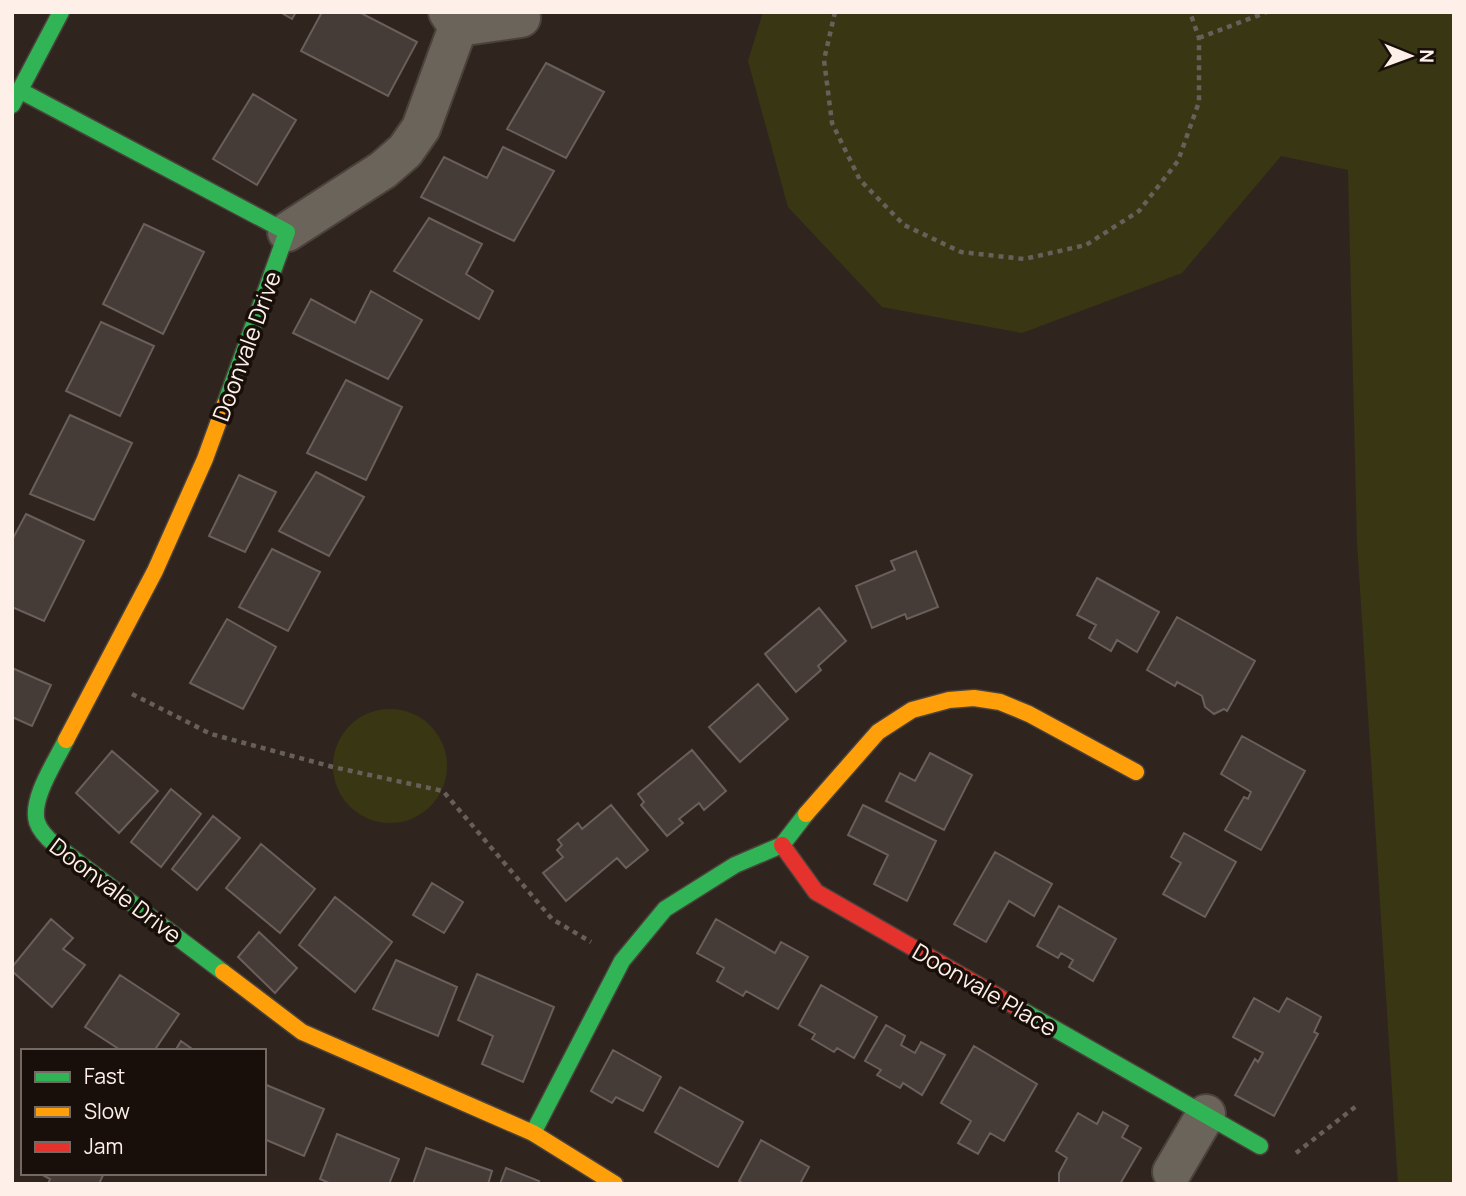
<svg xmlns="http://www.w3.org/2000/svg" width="1466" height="1196" font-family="Manrope,sans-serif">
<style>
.green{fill:#393614}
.building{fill:#453b37;stroke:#6a5f5b;stroke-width:2}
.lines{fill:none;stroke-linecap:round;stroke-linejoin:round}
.street-casing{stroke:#4b423c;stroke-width:42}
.fast-casing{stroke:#4b423c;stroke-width:19}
.slow-casing{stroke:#4b423c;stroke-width:19}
.jam-casing{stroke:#4b423c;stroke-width:19}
.path{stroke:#67605a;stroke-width:4.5;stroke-dasharray:5 5;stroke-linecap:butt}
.street{stroke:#6b645b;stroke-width:38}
.fast{stroke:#30b455;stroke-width:16}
.slow{stroke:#ff9f0a;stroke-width:16}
.jam{stroke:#e5322d;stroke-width:16}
.labels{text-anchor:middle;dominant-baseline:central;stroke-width:7;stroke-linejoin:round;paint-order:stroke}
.street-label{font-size:23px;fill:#fef0e8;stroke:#180f0a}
</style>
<rect width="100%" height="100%" fill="#30251e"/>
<!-- green -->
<path class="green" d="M763,12H1454V1184H1398L1357,542L1348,170L1281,156L1182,273L1022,333L882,307L788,207L748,61Z
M333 766a57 57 0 1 1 114 0a57 57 0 1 1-114 0Z"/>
<!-- building -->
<path class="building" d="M280,12H296L292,19Z
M322,12H359L417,42L388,96L301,51Z
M546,63L604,92L566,158L507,129Z
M253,94L296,120L257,185L213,159Z
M503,147L554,171L514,241L421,197L444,157L487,178Z
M429,218L482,244L466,274L493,291L479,319L394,271Z
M144,224L204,252L163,334L103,304Z
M371,291L422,320L388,379L293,333L311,299L355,323Z
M101,322L154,346L120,416L66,391Z
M346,380L402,407L366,480L307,453Z
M70,415L132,443L94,520L30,494Z
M316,472L364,497L329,556L279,531Z
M239,475L276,492L245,552L209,536Z
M26,514L84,541L44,621L12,607V540Z
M272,549L320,572L288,631L239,607Z
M916,551L938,607L907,619L905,614L872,628L856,586L895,570L891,561Z
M1097,578L1159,612L1137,652L1117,640L1111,651L1089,638L1096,625L1077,615Z
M819,608L846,641L818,666L821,670L796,692L765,654Z
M1177,617L1255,661L1227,711L1224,709L1214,714L1205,707L1202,696L1177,682L1175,686L1147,670Z
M227,619L276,647L243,709L190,683Z
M12,668L51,685L32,726L12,717Z
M758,684L788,719L740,762L709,727Z
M1242,736L1305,771L1261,850L1225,830L1244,797L1248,799L1251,792L1221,774Z
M692,750L726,791L704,810L699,803L679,819L683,823L667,836L641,805L644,802L638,794Z
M112,751L158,791L119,833L76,793Z
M930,753L972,775L944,830L886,801L900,773L915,781Z
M171,789L201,814L161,867L131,842Z
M611,805L648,850L626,868L617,858L566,901L543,873L563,857L557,850L562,845L558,840L578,823L582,829Z
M863,805L936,841L907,901L874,884L888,855L848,835Z
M213,816L240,838L197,890L172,869Z
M1184,833L1236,862L1205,917L1163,894L1181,863L1171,857Z
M261,844L315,889L280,933L226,888Z
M995,852L1052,884L1034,916L1009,901L986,942L954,924Z
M432,883L463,902L444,933L413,915Z
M335,897L392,942L355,992L299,945Z
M1059,906L1116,939L1093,981L1069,967L1073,960L1061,953L1058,958L1037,946Z
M51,919L73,938L63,949L85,965L52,1007L12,971V967Z
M716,919L775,953L781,942L808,957L778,1009L746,991L743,996L717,981L724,968L697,953Z
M259,932L297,968L275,993L238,957Z
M396,960L457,987L438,1036L373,1009Z
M477,974L554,1007L523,1082L482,1064L493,1036L458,1020Z
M120,975L179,1014L154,1051H122L85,1027Z
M821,985L877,1017L854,1058L837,1048L834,1052L812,1039L815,1034L799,1025Z
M1254,998L1279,1012L1287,998L1321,1017L1314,1032L1318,1034L1274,1116L1235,1095L1255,1059L1258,1062L1263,1053L1233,1037Z
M886,1025L905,1036L901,1045L915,1053L921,1042L945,1055L922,1095L903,1083L900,1088L877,1075L881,1070L865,1061Z
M181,1041L195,1051H175Z
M974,1046L1037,1084L1004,1141L990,1133L978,1154L958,1143L971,1121L941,1103Z
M613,1050L661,1077L643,1111L616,1097L612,1103L591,1091Z
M264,1084L324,1109L304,1156L264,1139Z
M680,1087L743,1122L718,1167L655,1132Z
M1103,1112L1128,1126L1122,1137L1141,1148L1120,1184H1059V1173L1067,1158L1056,1151L1078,1113L1097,1124Z
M337,1134L399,1159L389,1184H331L320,1179Z
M761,1140L809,1167L800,1184H744L739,1181Z
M426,1148L492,1171L488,1184H413Z
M506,1168L539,1181L538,1184H500Z
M39,1173H104L99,1184H48L50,1179Z"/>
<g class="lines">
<defs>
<path id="street" d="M458,27L521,18
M287,232L383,170L405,151L421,128L458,27L448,12
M1172,1172L1206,1114"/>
<path id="fast" d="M19,90L287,232L225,404
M12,105L61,12
M66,740C56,761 30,799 37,822C40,831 47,838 54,844L223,972
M1020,1009L1260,1146
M533,1133L622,961L665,909L735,865L782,845L806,814"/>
<path id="slow" d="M66,740L155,571L205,459L225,404
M806,814L878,732L912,710L949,700L974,698L1000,702L1029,714L1136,772
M223,972L302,1032L533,1133L615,1184"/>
<path id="jam" d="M782,845L816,892L1020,1009"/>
</defs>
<!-- street casing -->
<use href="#street" class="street-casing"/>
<!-- fast casing -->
<use href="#fast" class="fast-casing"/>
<!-- slow casing -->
<use href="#slow" class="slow-casing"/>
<!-- jam casing -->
<use href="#jam" class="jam-casing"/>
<!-- path -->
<path class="path" d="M835,12L824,60L832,123L860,180L904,225L961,252L1024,259L1086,245L1139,211L1178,161L1199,102V38L1190,12
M1199,38L1267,12
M132,694L211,734L333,767L443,791L552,919L591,942
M1296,1153L1359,1104"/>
<!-- street -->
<use href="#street" class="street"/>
<!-- fast -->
<use href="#fast" class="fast"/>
<!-- slow -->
<use href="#slow" class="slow"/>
<!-- jam -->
<use href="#jam" class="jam"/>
</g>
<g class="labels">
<!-- street labels -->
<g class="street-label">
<text transform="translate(246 346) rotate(-70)">Doonvale Drive</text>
<text transform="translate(116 890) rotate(37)">Doonvale Drive</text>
<text transform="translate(985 989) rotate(30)">Doonvale Place</text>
</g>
</g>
<!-- border -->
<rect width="1466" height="1196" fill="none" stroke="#fef0e8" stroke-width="28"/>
<!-- legend -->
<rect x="21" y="1049" width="245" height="126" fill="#180f0a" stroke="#746963" stroke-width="2"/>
<rect x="35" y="1072" width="35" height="10" fill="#30b455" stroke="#746963" stroke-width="2"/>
<text x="84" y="1084" font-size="21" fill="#fef0e8">Fast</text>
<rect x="35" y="1107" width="35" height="10" fill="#ff9f0a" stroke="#746963" stroke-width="2"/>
<text x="84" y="1119" font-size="21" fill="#fef0e8">Slow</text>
<rect x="35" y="1142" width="35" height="10" fill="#e5322d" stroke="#746963" stroke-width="2"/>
<text x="84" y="1154" font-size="21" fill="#fef0e8">Jam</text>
<!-- north arrow -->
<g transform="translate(1410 56) rotate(91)" stroke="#180f0a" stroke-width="5" paint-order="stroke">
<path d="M0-5L12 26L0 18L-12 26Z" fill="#fef0e8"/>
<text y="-10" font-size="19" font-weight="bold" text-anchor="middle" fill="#fef0e8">N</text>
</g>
</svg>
